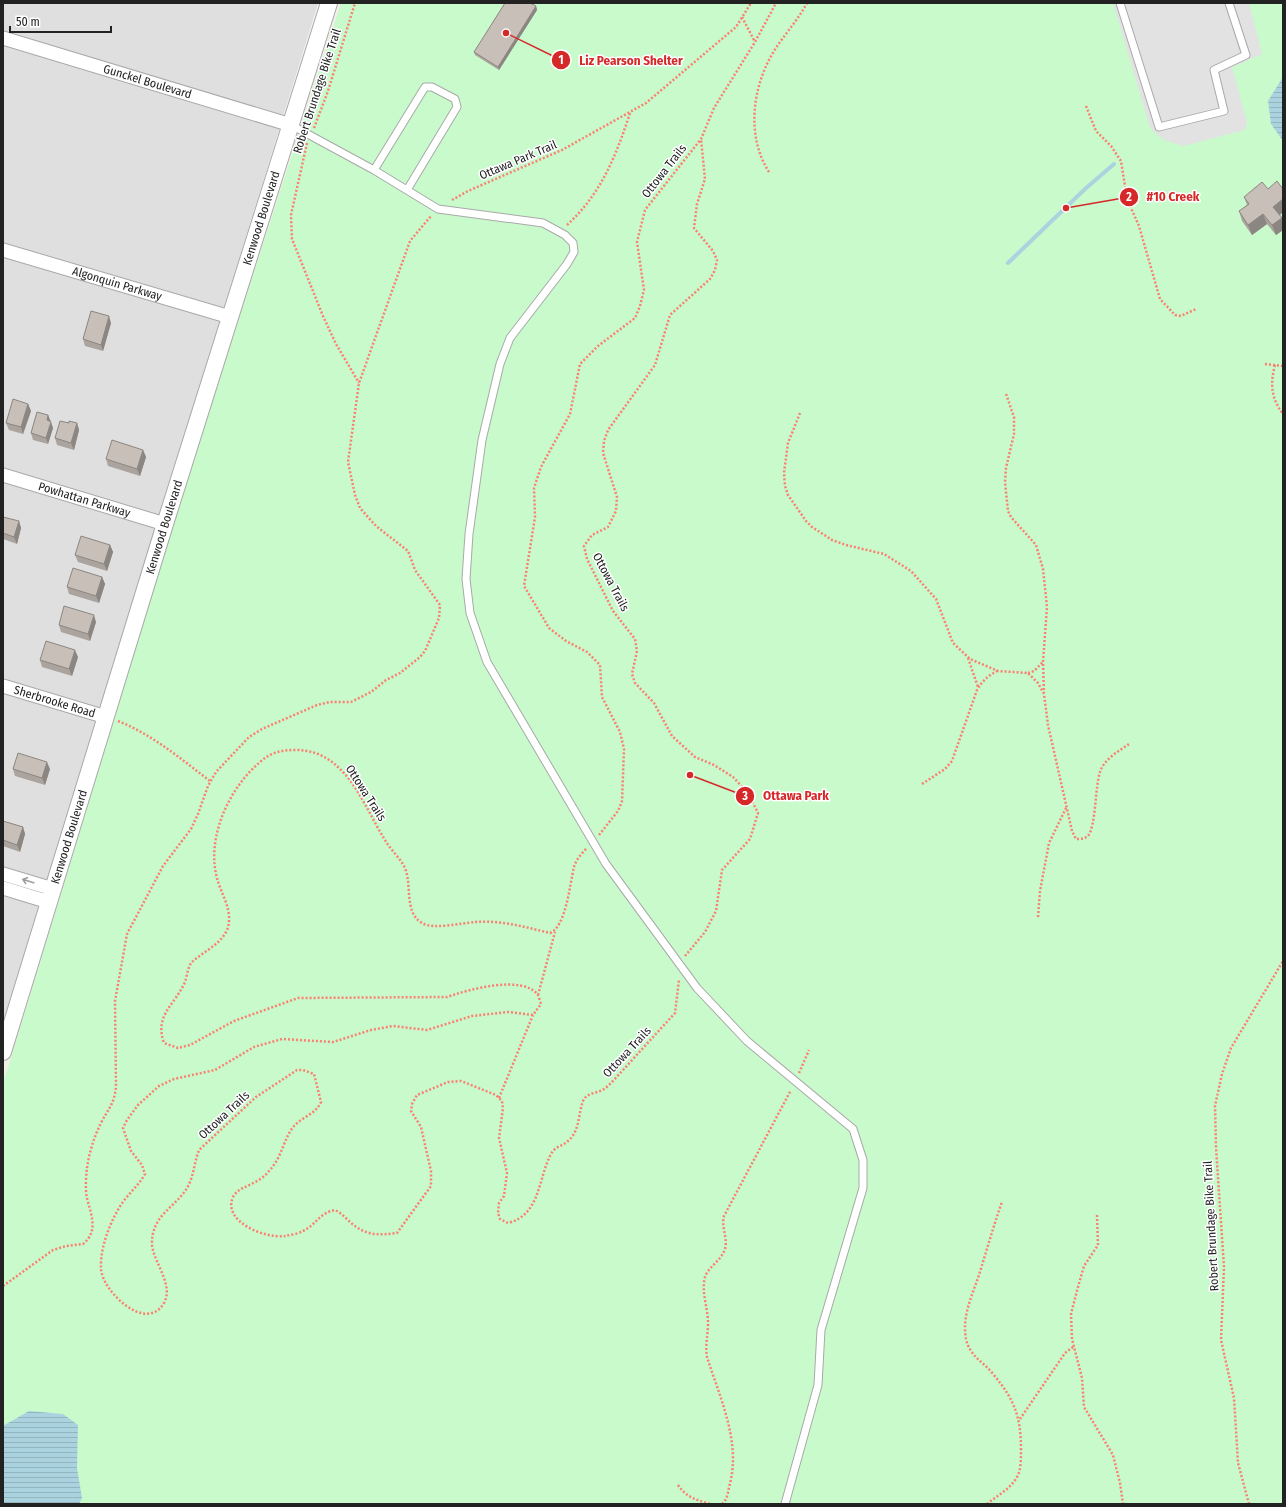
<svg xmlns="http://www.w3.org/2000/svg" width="1286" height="1507" font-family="'Fira Sans Condensed',sans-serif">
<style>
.residential{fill:#e0dfdf}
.park{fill:#c8facc}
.parking{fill:#e2e2e2}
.water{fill:url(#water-rules)}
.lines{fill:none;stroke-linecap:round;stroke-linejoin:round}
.stream{stroke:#aad3df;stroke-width:4}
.service-casing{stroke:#a9a9a9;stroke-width:9}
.minor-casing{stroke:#a9a9a9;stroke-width:15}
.tertiary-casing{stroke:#a9a9a9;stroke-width:18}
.path{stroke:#fa8072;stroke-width:2.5;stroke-dasharray:2 2;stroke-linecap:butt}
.service{stroke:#fff;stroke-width:7}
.minor{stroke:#fff;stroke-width:13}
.tertiary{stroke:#fff;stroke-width:16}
.wall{fill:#aba49e}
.shaded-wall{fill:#8b8681}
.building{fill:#c7bfb8;stroke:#8b8681}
.oneway{stroke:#9c9c9c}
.labels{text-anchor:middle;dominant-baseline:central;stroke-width:3;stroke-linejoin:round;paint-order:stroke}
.street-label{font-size:12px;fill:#222;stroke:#fff}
.leader{fill:none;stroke:#d62828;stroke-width:1.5}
.callout-dot{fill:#d62828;stroke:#fff;stroke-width:1.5}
.mark-label{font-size:12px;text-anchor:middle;font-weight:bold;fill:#fff}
.callout-label{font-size:13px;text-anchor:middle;font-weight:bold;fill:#d62828;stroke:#fff;stroke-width:3;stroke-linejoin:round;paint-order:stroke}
</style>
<defs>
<pattern id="water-rules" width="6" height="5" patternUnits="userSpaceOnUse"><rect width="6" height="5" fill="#aad3df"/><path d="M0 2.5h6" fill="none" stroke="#92b5bf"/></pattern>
</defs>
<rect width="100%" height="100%" fill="#f2efe9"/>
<!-- residential -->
<path class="residential" d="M3,3H318L3,1024Z"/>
<!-- park -->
<path class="park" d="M341,3H1283V1504H3V1084L191,467Z"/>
<!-- parking -->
<path class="parking" d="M1113,3H1249L1262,54L1232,67L1247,122L1245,130L1183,146L1164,140L1150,128Z"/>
<!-- water -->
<path class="water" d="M1283,77V141L1271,124L1268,101Z
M29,1411L63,1414L78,1425L77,1468L82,1498L79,1504H3V1426Z"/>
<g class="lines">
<!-- stream -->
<path class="stream" d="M1008,263L1085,189L1114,164"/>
<defs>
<path id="service" d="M1120,3L1159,127L1224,111L1214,70L1246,55L1229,3
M291,125L374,170L438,209L543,223L565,235L573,243L574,252L567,264L510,338L500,364L482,440L469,534L466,579L470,613L487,662L606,864L697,988L747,1041L853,1129L863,1160V1188L821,1330L818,1385L785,1504
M374,170L425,87H432L455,99L457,107L407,190"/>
<g id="minor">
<path id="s1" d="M3,38L291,125"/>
<path id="s2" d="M3,250L230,317"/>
<path id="s3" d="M3,475L165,524"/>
<path id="s4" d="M3,686L106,717"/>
<path d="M3,874L53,889"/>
<path d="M3,888L49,902"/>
</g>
<g id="tertiary">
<path id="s5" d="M3,1052L165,524L329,3"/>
</g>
</defs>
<!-- service casing -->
<use href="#service" class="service-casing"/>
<!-- minor casing -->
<use href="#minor" class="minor-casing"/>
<!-- tertiary casing -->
<use href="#tertiary" class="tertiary-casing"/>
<!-- path -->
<path class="path" d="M742,17L755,42
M1086,106L1096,131L1111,146L1121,161L1127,199L1139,226L1160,299L1175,315L1181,316L1196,309
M314,128L328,91L355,3
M307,143L291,215L292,239L323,316L336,344L359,383
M769,172C746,136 752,87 774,51C784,35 798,20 807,3
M452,200L468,191L562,150L646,103L736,27L751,3
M567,225C601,194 616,156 630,113
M1265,364L1283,366
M1275,365C1270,384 1271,398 1283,414
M1006,394L1014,417V434L1006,468L1005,482L1008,511L1011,517L1036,545L1043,569L1047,607L1043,662L1044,693
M800,413L788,443L784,473L785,486L788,495L806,521L812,527L832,540L846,545L884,554L911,571L936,599L953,643L970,659L998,671L1028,673L1038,683L1044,694L1048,725L1072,831L1076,839C1080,839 1084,839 1088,836C1096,826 1095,787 1100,772C1104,759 1119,751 1129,744
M968,658L978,687
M1028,673L1034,671L1043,662
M118,721C153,735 181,759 210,781
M922,784L945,769L952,761L977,690C982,681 988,676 997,671
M599,835L618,811L622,801L624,749L620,732L602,697L600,665L587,652L566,641L549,628L524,586L535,517L534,488L541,467L570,414L580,364L598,346L635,318L640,306L644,290L637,242L645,210L701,139L714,108L755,42L776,3
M586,849C581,854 576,860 574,867C570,883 566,927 550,933C525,927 501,920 475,922C462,923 433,930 422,923C403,912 413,883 404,866C399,857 390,849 385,840C363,805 346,750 296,750C282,750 271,752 260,762C229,788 206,838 217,878C220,891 230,906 229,920C229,941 205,950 192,962C188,966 187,976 185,982C175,1005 154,1015 164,1043L178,1048L190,1045L234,1021L298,998L447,997C467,990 523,974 538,995C539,997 540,1001 541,1004L533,1015L508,1012L472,1016L427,1030L393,1026L371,1030L333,1042L282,1039L254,1047L215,1070L174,1079L159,1086L138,1105L127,1120L123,1128L131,1151L142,1165L145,1174C139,1185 130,1192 123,1202C111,1219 100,1247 101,1268C101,1290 146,1334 164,1303C174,1285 154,1263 152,1245C151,1215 175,1208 187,1188C194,1176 194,1163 199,1150L256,1097L297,1070H303L314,1074L321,1102C316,1114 302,1117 294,1126C283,1139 283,1156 269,1171C266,1175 260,1180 255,1182C247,1187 238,1188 233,1197C222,1222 266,1239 285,1236C290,1235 298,1234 303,1231C316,1225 319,1213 335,1210C343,1214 348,1221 355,1226C368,1236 382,1235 397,1233L431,1186V1171L421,1127L411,1111L412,1104L417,1095L448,1082L461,1081L496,1095L502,1101L503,1108L499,1138L507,1173L504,1196L499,1203L498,1213L500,1219L508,1223C540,1215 538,1180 550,1156C555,1145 562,1147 568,1141C580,1131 578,1114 583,1101C587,1092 597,1094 604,1089C607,1087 610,1084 613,1081L675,1013L679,980
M1038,917L1040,891L1049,843L1066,808
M685,956L705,932L716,911L722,870L750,839L758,813L748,793L733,777L714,765L695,757L672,736L654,703L635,683L632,674L637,651L635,639L613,611L587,559L584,546L592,535L608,527L616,511L617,497L603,453L604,441L608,430L655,365L670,315L710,279L715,270L717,260L713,251L694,228L697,204L705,179L701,139
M538,995L555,932
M799,1073L809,1050
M499,1098L533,1015
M1097,1215L1098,1245L1084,1266L1078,1287L1071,1314L1072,1339L1082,1378L1084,1407L1113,1455L1120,1483L1123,1504
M3,1286L53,1250L66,1246L83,1244C99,1231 91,1215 87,1198C85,1189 86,1177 87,1168C89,1153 94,1137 101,1123C108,1109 114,1105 116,1087L115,1001L127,934L163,866L191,829L198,814L208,786L216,772L249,737L262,729L317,705L330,702H351L371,692L386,680L400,673L420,657L425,651L439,618L440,605L415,570L408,551L376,526L360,508L355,495L348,462L359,383L410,241L431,216
M1020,1419L1065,1353L1073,1347
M678,1485C686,1497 696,1500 710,1504
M722,1504C727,1500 728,1493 729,1487C742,1444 720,1398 707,1357C705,1345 708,1335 708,1323C708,1308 701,1292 705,1277C709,1266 721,1261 725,1249C728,1238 721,1227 724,1216L791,1090
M987,1504C998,1495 1012,1488 1018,1475C1021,1468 1021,1459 1021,1451C1021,1417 1015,1400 993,1374C983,1361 970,1357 966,1339C962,1317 971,1298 978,1278C986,1253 993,1227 1002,1202
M1249,1504L1238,1463L1234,1398L1221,1340L1224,1267L1216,1147L1215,1106L1222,1074L1231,1048L1283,961"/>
<!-- service -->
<use href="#service" class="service"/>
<!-- minor -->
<use href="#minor" class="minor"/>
<!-- tertiary -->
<use href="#tertiary" class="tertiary"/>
</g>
<!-- wall -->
<path class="wall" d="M536,6L537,10L499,70L475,55L474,52Z
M1283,189V212L1280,215L1282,218L1283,220V230L1276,235L1267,224L1252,235L1242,221L1239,211L1247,205L1244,197Z
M111,323L103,351L85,346L83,339Z
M28,404L31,411L23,434L9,430L6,423Z
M48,415L53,428L48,444L33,440L31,433Z
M69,423H77L79,430L74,450L57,445L55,438Z
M143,450L146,457L140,476L108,466L106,459Z
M3,518L19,521L21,528L17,544L3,539Z
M110,545L113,552L107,571L78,562L75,555Z
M102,577L105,584L99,603L69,594L67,587Z
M96,622L90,641L61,632L59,625Z
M78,657L72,676L42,667L40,660Z
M13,769H50L45,785L15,776Z
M3,821L23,827L25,834L20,852L3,846Z"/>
<!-- shaded-wall -->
<path class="shaded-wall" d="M536,6L537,10L499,70L498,67Z
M1283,199V212L1277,217L1273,207Z
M1263,214L1267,224L1252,235L1248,225Z
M1282,218L1283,220V230L1276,235L1272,225Z
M109,316L111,323L103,351L101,345Z
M28,404L31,411L23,434L21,427Z
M48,415L51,422L47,420Z
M51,422L53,428L48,444L46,438Z
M77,423L79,430L74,450L71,443Z
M143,450L146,457L140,476L137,469Z
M19,521L21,528L17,544L14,537Z
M110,545L113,552L107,571L104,564Z
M102,577L105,584L99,603L96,596Z
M94,615L96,622L90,641L88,634Z
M75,650L78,657L72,676L69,669Z
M47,762L50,769L45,785L42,778Z
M23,827L25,834L20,852L17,845Z"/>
<!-- building -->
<path class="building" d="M505,3H530L536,6L498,67L474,52Z
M1277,181L1283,189V199L1273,207L1282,218L1272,225L1263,214L1248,225L1239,211L1249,204L1244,197L1262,182L1268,189Z
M91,311L109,316L101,345L83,339Z
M13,399L28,404L21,427L6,423Z
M37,412L48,415L47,420L51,422L46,438L31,433Z
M60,421L69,423V421L77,423L71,443L55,438Z
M112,440L143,450L137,469L106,459Z
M3,517L19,521L14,537L3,533Z
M81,536L110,545L104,564L75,555Z
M73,568L102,577L96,596L67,587Z
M64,606L94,615L88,634L59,625Z
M46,641L75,650L69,669L40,660Z
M18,753L47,762L42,778L13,769Z
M3,821L23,827L17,845L3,840Z"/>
<!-- one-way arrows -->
<defs><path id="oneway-shaft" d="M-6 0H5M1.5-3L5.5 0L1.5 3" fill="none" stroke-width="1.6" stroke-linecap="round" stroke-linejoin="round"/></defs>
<use class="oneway" href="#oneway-shaft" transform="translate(28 881) rotate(-163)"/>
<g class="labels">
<!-- street labels -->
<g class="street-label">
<text stroke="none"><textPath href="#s1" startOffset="151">Gunckel Boulevard</textPath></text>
<text transform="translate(317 91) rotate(-72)">Robert Brundage Bike Trail</text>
<text transform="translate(518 160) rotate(-23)">Ottawa Park Trail</text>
<text transform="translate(664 171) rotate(-52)">Ottowa Trails</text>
<text stroke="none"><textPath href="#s5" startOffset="873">Kenwood Boulevard</textPath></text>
<text stroke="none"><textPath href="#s2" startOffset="119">Algonquin Parkway</textPath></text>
<text stroke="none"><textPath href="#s3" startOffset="85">Powhattan Parkway</textPath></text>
<text stroke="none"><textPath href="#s5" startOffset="549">Kenwood Boulevard</textPath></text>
<text transform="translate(611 582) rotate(62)">Ottowa Trails</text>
<text stroke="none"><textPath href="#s4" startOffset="54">Sherbrooke Road</textPath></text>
<text transform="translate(366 793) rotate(57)">Ottowa Trails</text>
<text stroke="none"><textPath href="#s5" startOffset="225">Kenwood Boulevard</textPath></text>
<text transform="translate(627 1052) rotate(-47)">Ottowa Trails</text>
<text transform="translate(224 1115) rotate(-43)">Ottowa Trails</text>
<text transform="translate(1211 1226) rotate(-93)">Robert Brundage Bike Trail</text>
</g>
</g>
<!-- callouts -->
<path class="leader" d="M506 33L561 60M1066 208L1129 197M690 775L745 796"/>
<g class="callout-dot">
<circle cx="506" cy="33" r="4"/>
<circle cx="1066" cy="208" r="4"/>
<circle cx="690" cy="775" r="4"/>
<circle cx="561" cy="60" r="10"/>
<circle cx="1129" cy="197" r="10"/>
<circle cx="745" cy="796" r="10"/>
</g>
<g class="mark-label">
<text x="561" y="64">1</text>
<text x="1129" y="201">2</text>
<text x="745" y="800">3</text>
</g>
<g class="callout-label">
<text x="631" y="65">Liz Pearson Shelter</text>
<text x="1173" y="201">#10 Creek</text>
<text x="796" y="800">Ottawa Park</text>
</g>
<!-- border -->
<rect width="1286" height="1507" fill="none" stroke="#222222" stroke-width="8"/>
<!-- scale -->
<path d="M10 26v6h101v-6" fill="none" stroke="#222222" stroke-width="2"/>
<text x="16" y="26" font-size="12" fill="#222222" stroke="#ffffff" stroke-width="3" paint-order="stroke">50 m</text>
</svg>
